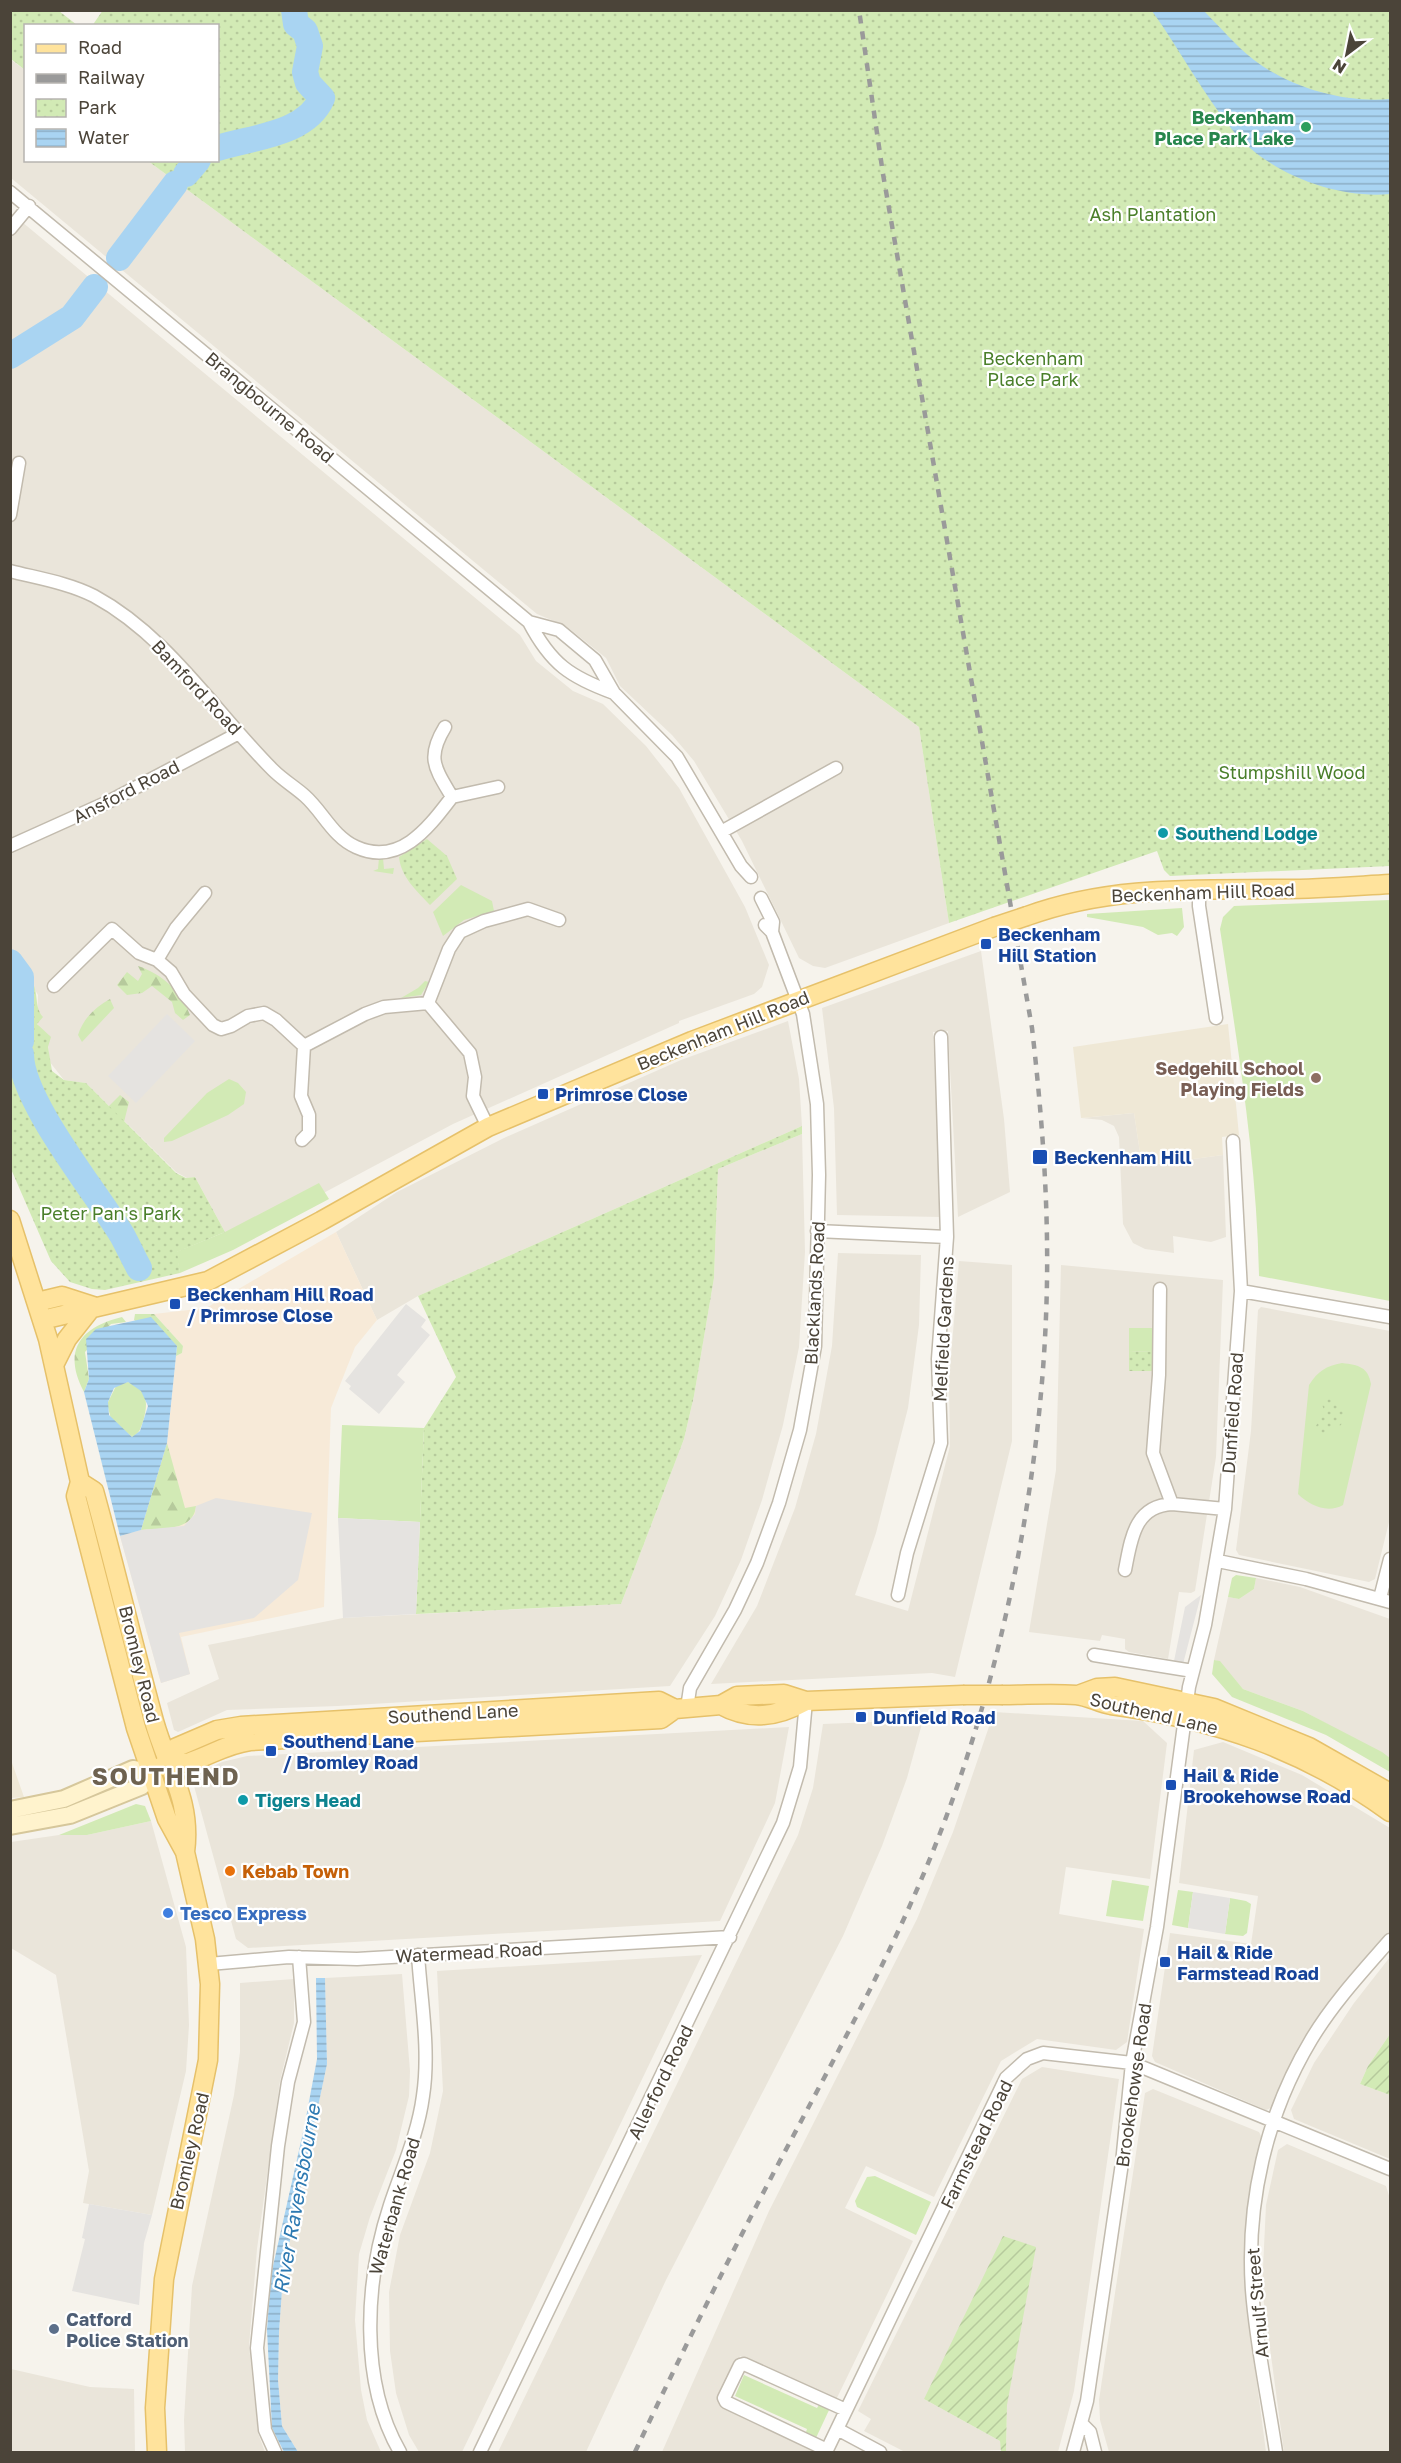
<svg xmlns="http://www.w3.org/2000/svg" width="1401" height="2463" font-family="'Golos Text',sans-serif">
<style>
.residential{fill:#eae5da}
.commercial{fill:#f7ead8}
.education{fill:#efe8d6}
.grass{fill:#d2eab5}
.forest{fill:url(#forest-firs)}
.park{fill:url(#park-dots)}
.garden{fill:url(#garden-furrows)}
.parking{fill:#e5e3e0}
.water{fill:url(#water-rules);fill-rule:evenodd}
.lines{fill:none;stroke-linecap:round;stroke-linejoin:round}
.river{stroke:#a9d4f2;stroke-width:26}
.street-casing{stroke:#c2bbae;stroke-width:15}
.secondary-casing{stroke:#d6c79b;stroke-width:20}
.primary-casing{stroke:#e6c16a;stroke-width:21}
.street{stroke:#fff;stroke-width:12}
.secondary{stroke:#fff3cd;stroke-width:16}
.primary{stroke:#ffe39c;stroke-width:18}
.rail{stroke:#9a9a9a;stroke-width:4.5;stroke-dasharray:8 8;stroke-linecap:butt}
.primary-bridge-casing{stroke:#e6c16a;stroke-width:21;stroke-linecap:butt}
.primary-bridge{stroke:#ffe39c;stroke-width:18}
.leisure-dot{fill:#2e9e5b;stroke:#fff;stroke-width:2}
.culture-dot{fill:#0f9aa8;stroke:#fff;stroke-width:2}
.transit-dot{fill:#1a4fb4;stroke:#fff;stroke-width:2}
.education-dot{fill:#8d6e63;stroke:#fff;stroke-width:2}
.food-dot{fill:#e8710a;stroke:#fff;stroke-width:2}
.shop-dot{fill:#3f7fe0;stroke:#fff;stroke-width:2}
.service-dot{fill:#5c6f8a;stroke:#fff;stroke-width:2}
.labels{text-anchor:middle;dominant-baseline:central;stroke-width:4.5;stroke-linejoin:round;paint-order:stroke}
.leisure-label{font-size:18px;font-weight:bold;fill:#27864d;stroke:#fff;text-anchor:end}
.park-label{font-size:18px;fill:#4a7f2a;stroke:#fff}
.street-label{font-size:18px;fill:#4b4439;stroke:#fff}
.culture-label{font-size:18px;font-weight:bold;fill:#0d838f;stroke:#fff;text-anchor:start}
.transit-label{font-size:18px;font-weight:bold;fill:#164399;stroke:#fff;text-anchor:start}
.education-label{font-size:18px;font-weight:bold;fill:#785e54;stroke:#fff;text-anchor:end}
.food-label{font-size:18px;font-weight:bold;fill:#c56008;stroke:#fff;text-anchor:start}
.shop-label{font-size:18px;font-weight:bold;fill:#366cbe;stroke:#fff;text-anchor:start}
.service-label{font-size:18px;font-weight:bold;fill:#4e5e75;stroke:#fff;text-anchor:start}
.water-label{font-size:20px;font-style:italic;fill:#2e7ab2;stroke:#fff}
.district-label{font-size:24px;font-weight:bold;letter-spacing:1.5px;fill:#6e6250;stroke:#fff}
</style>
<defs>
<pattern id="forest-firs" width="22" height="20" patternUnits="userSpaceOnUse" patternTransform="scale(1.5)"><rect width="22" height="20" fill="#d2eab5"/><path d="M5 1l3.5 6h-7zM16 11l3.5 6h-7z" fill="#b6ca9c"/></pattern>
<pattern id="park-dots" width="8" height="8" patternUnits="userSpaceOnUse" patternTransform="scale(1.5)"><rect width="8" height="8" fill="#d2eab5"/><path d="M2 2h.1M6 6h.1" fill="none" stroke="#b6ca9c" stroke-width="1.8" stroke-linecap="round"/></pattern>
<pattern id="garden-furrows" width="10" height="10" patternUnits="userSpaceOnUse" patternTransform="scale(1.5)"><rect width="10" height="10" fill="#d2eab5"/><path d="M-1 1l2-2M0 10L10 0M9 11l2-2" fill="none" stroke="#b6ca9c"/></pattern>
<pattern id="water-rules" width="6" height="5" patternUnits="userSpaceOnUse" patternTransform="scale(1.5)"><rect width="6" height="5" fill="#a9d4f2"/><path d="M0 2.5h6" fill="none" stroke="#8caec5"/></pattern>
</defs>
<rect width="100%" height="100%" fill="#f6f3ec"/>
<!-- residential -->
<path class="residential" d="M10,59L25,70L26,160L148,161L919,727L949,923L825,968L813,966L799,958L742,841L694,761L672,735L620,686L606,658L566,626L537,614L11,178Z
M10,212L520,635L536,661L573,691L603,704L646,746L679,788L745,907L769,965L762,987L754,994L679,1021V1023L453,1124L179,1270L225,1232L195,1177L187,1178L176,1172L86,1083L64,1080L49,1061L48,1043L37,1023L38,995L26,974L11,990Z
M981,951L1004,1119L1010,1192L958,1217L948,1031L933,1032L941,1217L837,1215L834,1108L822,1008Z
M788,1021L799,1079L802,1126L418,1296L377,1320L336,1232L397,1192L504,1138L681,1060Z
M1134,1113L1142,1166L1223,1155L1226,1237L1211,1242L1173,1236L1174,1253L1145,1249L1133,1243L1123,1224L1119,1137L1114,1126L1102,1120L1082,1118Z
M802,1134L805,1252L799,1347L783,1425L762,1500L741,1560L715,1616L670,1686L338,1706L227,1710L178,1732L174,1730L167,1703L219,1679L208,1645L343,1618L621,1604L684,1439L694,1396L714,1278L718,1169Z
M838,1253L921,1255L919,1325L908,1408L876,1533L855,1595L908,1611L950,1446L949,1380L959,1261L1012,1265V1441L955,1677L932,1673L711,1684L757,1606L795,1508L816,1434L832,1346Z
M1061,1265L1223,1280L1216,1457L1195,1591L1191,1593L1179,1592L1168,1659L1129,1652L1125,1649V1639L1102,1635L1100,1641L1029,1632L1056,1470Z
M1261,1307L1390,1331V1518L1375,1579L1369,1582L1239,1555L1236,1550L1251,1431L1258,1310Z
M1256,1578L1300,1587L1390,1619V1758L1303,1711L1243,1689L1220,1662L1214,1660L1228,1597L1239,1599L1254,1589Z
M994,1712L1143,1721L1167,1743L1150,1879L1066,1867L1059,1914L1144,1929L1127,2042L1116,2050L1037,2039L1001,2061L934,2197L866,2166L845,2208L913,2241L835,2402L740,2356L718,2402L813,2447L810,2452H662L769,2211L917,1919L953,1832Z
M923,1720L907,1778L882,1846L843,1936L666,2280L586,2452H498L798,1835L813,1788L823,1724Z
M789,1727L775,1803L720,1921L248,1948L236,1939L194,1786L197,1774L222,1762L247,1756Z
M1223,1742L1302,1775L1390,1828V1935L1352,1979L1276,2106L1266,2110L1155,2062L1152,2056L1170,1933L1251,1944L1258,1896L1179,1883L1194,1750Z
M151,1821L186,1947L189,2025L186,2071L152,2215L83,2203L89,2171L56,1975L11,1948V1842L59,1835H87Z
M702,1955L462,2452H419L409,2435L396,2393L390,2351L389,2292L400,2235L430,2153L443,2091L437,1971Z
M1390,1957V2034L1368,2066L1360,2084L1390,2095V2159L1294,2119L1291,2110L1314,2063L1354,2003Z
M402,1974L410,2071L409,2096L396,2150L370,2217L359,2254L355,2320L361,2390L367,2420L381,2452H298L282,2426L278,2380L279,2332L283,2276L290,2240L327,2064L325,1978Z
M294,1979V2023L280,2081L257,2249L249,2346L258,2433L265,2452H185L184,2420L192,2286L234,2095L240,2052V1983Z
M1042,2067L1119,2079L1074,2391L1058,2452H1006L1007,2405L924,2399L1000,2441L1002,2450L905,2452L864,2431L871,2419L858,2411L1022,2079Z
M1153,2089L1259,2132L1264,2142L1245,2253L1246,2300L1266,2452H1109L1100,2420L1099,2400L1145,2093Z
M1287,2144L1386,2186L1390,2199V2452H1284L1262,2289L1266,2205L1278,2150Z
M11,2369L90,2387L134,2389L135,2452H11Z"/>
<!-- commercial -->
<path class="commercial" d="M336,1232L377,1320L355,1347L331,1408L324,1607L181,1637L190,1674L161,1683L120,1536L141,1530L167,1443L176,1356L182,1353L183,1346L154,1314L206,1308Z"/>
<!-- education -->
<path class="education" d="M1228,1024L1239,1135L1222,1137L1223,1155L1142,1166L1134,1113L1081,1118L1073,1047Z
M11,1760L24,1797L11,1798Z"/>
<!-- grass -->
<path class="grass" d="M379,858H383L384,869L394,868L393,874L373,871L378,869Z
M461,885L492,901L494,911L464,920L443,936L433,912Z
M1390,900V1301L1259,1276C1257,1160 1237,1043 1220,929L1223,917L1234,906Z
M1182,908L1184,927L1177,936L1172,933L1158,935L1143,927L1087,917V914Z
M425,981L429,982L421,995L401,998L418,988Z
M229,1079L238,1083L246,1092L244,1104L228,1115L172,1141L164,1142V1138L207,1093Z
M319,1183L329,1199L233,1250L180,1273L176,1252L225,1232Z
M1129,1328H1153L1152,1352L1129,1351Z
M1342,1363C1359,1365 1368,1367 1371,1384L1343,1505C1327,1514 1309,1505 1298,1494L1309,1385C1318,1371 1326,1366 1342,1363Z
M128,1382C149,1391 148,1403 143,1422C140,1429 140,1433 132,1437L111,1419L107,1404L116,1386Z
M342,1425L424,1428L420,1522L338,1518Z
M1236,1575L1256,1578L1254,1589L1239,1599L1228,1597L1232,1578Z
M1214,1660L1220,1661L1243,1689L1303,1711L1382,1752L1390,1758V1772L1326,1735L1232,1697L1212,1674Z
M136,1804L145,1806L151,1821L87,1835H59Z
M1112,1880L1149,1886L1143,1921L1106,1916Z
M1178,1890L1193,1892L1188,1928L1172,1925Z
M1230,1898L1246,1901L1251,1904L1247,1933L1243,1936L1225,1934Z
M875,2176L931,2202L916,2235L857,2207L855,2201L867,2177Z
M744,2375L817,2408L820,2403L830,2408L815,2440L805,2435L807,2429L735,2396Z"/>
<!-- forest -->
<path class="forest" d="M138,966C162,974 181,991 190,1015L183,1020L175,1013L172,1002L152,986L142,993L127,995L117,985L127,972L138,981L142,974Z
M110,999L114,1008L82,1042L78,1035C83,1019 95,1007 110,999Z
M120,1095L129,1102L124,1122L108,1107Z
M135,1314H154L183,1346L182,1353L176,1356L177,1346L134,1320Z
M122,1317L126,1322L111,1324L85,1352L89,1379L84,1392C62,1351 80,1327 122,1317Z
M167,1443L185,1508L196,1506C194,1532 160,1528 141,1530Z"/>
<!-- park -->
<path class="park" d="M103,10L1390,11V866L1170,876L1164,870L1157,851L949,923L919,727L148,161L218,160V26H92Z
M10,11H59L77,25L26,26L25,70L11,59Z
M427,839L447,856L457,879L430,905C416,890 401,877 399,857Z
M26,974C42,989 32,1005 43,1017L37,1024L51,1037L48,1047L52,1071L64,1080L86,1083L176,1173L186,1178L195,1177L225,1232L177,1252L180,1273L105,1290L92,1289L70,1282L51,1261L11,1169V990Z
M802,1126V1134L718,1169L714,1278L694,1396L684,1439L621,1604L416,1614L424,1428L456,1377L418,1296Z
M1129,1351L1152,1352V1371H1129Z
M1326,1397H1330L1345,1415L1341,1425L1322,1434L1316,1426L1324,1411L1321,1400Z"/>
<!-- garden -->
<path class="garden" d="M1390,2034V2095L1360,2084L1368,2066Z
M1003,2236L1036,2247L1007,2405L1006,2452H1001L1000,2441L924,2399Z"/>
<!-- parking -->
<path class="parking" d="M167,1014L195,1041L136,1103L108,1076Z
M406,1304L426,1320L421,1327L430,1335L397,1375L405,1382L379,1414L349,1389L351,1386L345,1381Z
M216,1498L312,1513L298,1580L254,1618L179,1633L190,1674L161,1683L120,1536L141,1530L184,1526L195,1514L196,1506Z
M338,1518L420,1522L416,1614L343,1618Z
M1201,1595L1183,1664L1174,1661L1185,1607Z
M1193,1892L1230,1898L1225,1934L1188,1928Z
M89,2204L152,2215L144,2243L139,2305L72,2291L85,2239L82,2238Z"/>
<!-- water -->
<path class="water" d="M1152,11H1204C1220,27 1236,46 1254,60C1291,88 1344,103 1390,99V194C1336,199 1270,174 1234,132C1203,94 1180,50 1152,11Z
M151,1317L177,1346L167,1443L141,1530L120,1536L84,1392L89,1379L86,1339L96,1329ZM128,1382L141,1391L148,1406L140,1431L132,1437L109,1415L108,1402L114,1388Z
M316,1978H325L327,2064L290,2240L283,2276L279,2332L278,2380L282,2426L298,2452H284L272,2428L267,2330L271,2275L304,2128L317,2059Z"/>
<g class="lines">
<!-- river -->
<path class="river" d="M218,148C251,137 306,135 322,98L308,83L305,72L310,46L305,31L296,24L294,10
M186,174L198,160
M119,258L175,184
M10,356L72,317L95,287
M10,962L21,977V1041
M21,1054C21,1101 96,1192 122,1235C128,1246 133,1257 139,1268"/>
<defs>
<path id="street" d="M10,192L529,622C551,664 570,677 614,693
M10,229L29,206
M10,515L19,463
M10,571C37,578 69,583 94,596C168,636 215,712 273,770C283,780 295,787 305,796C323,812 333,837 356,847C400,867 429,827 452,797L498,787
M529,622L559,630L595,660L614,693L677,757L741,866L751,877
M445,727C426,758 435,768 452,797
M721,832L836,768
M10,846L110,801L239,733
M1199,890V906L1216,1018
M205,893L176,928L157,960L171,972L184,994L213,1025L221,1029L231,1026L248,1016L264,1013L276,1020L304,1046L365,1014L384,1007L428,1003
M761,898L773,922L772,932
M54,986L112,929L139,953L157,960
M428,1003L449,949L460,932L484,921L528,909L559,920
M428,1003L470,1053L475,1077L473,1096L488,1127
M302,1140L309,1133V1115L301,1096L304,1046
M817,1231L947,1237
M1160,1289L1159,1375L1153,1453L1172,1504L1225,1509
M1241,1291L1390,1317
M1218,1561L1306,1579L1390,1602
M1125,1570C1131,1540 1134,1506 1172,1504
M898,1595L907,1553L941,1443L938,1359L947,1237L941,1037
M1380,1598L1390,1559
M1094,1655L1193,1671
M687,1708L690,1688L735,1610L757,1563L779,1503L800,1430L815,1346L819,1175L817,1104L803,1014L772,932L765,925
M209,1964L289,1957L357,1959L730,1937
M1082,2424L1090,2432L1095,2452
M837,2429L880,2452
M827,2450L726,2402L724,2398L740,2365L744,2364L846,2410
M275,2452L265,2430L257,2348L278,2146L288,2082L304,2022L299,1957
M400,2452C359,2381 365,2281 390,2205C402,2169 418,2134 423,2096C430,2050 421,2001 418,1955
M480,2452L783,1823L800,1767L806,1701
M826,2452L1006,2078L1027,2059L1043,2053L1132,2063L1390,2169
M1073,2452L1087,2401L1122,2163L1132,2063L1157,1927L1189,1687L1205,1625L1225,1509L1241,1291L1233,1141
M1276,2452C1268,2398 1256,2344 1252,2290C1246,2203 1266,2115 1311,2040C1333,2003 1362,1972 1390,1940"/>
<path id="secondary" d="M10,1810L64,1799L133,1769L151,1772L142,1786L70,1815L10,1826"/>
<path id="primary" d="M1027,916C1112,885 1197,890 1285,889C1320,889 1355,886 1390,884
M10,1220L48,1339L80,1482L76,1496L136,1728L167,1819L185,1852L205,1939L210,1984L208,2060L164,2279L155,2408L157,2452
M37,1302L62,1296L93,1306
M42,1320L208,1281L321,1221L488,1127L692,1041L994,927
M54,1365L67,1339L93,1306
M80,1482L94,1491C115,1567 133,1644 154,1721C167,1768 192,1800 185,1852
M1003,1695C1027,1695 1052,1693 1076,1695C1088,1696 1099,1703 1111,1705C1215,1719 1305,1750 1390,1812
M1078,1695L1097,1688L1115,1687L1214,1708L1309,1747L1390,1793
M721,1705C750,1721 777,1717 806,1701
M170,1761L175,1748L217,1730L241,1726L659,1701L675,1709L721,1705L737,1696L784,1694L806,1701L963,1695
M162,1766C172,1760 180,1765 190,1762C211,1755 227,1744 250,1741L661,1719L675,1709"/>
</defs>
<!-- street casing -->
<use href="#street" class="street-casing"/>
<!-- secondary casing -->
<use href="#secondary" class="secondary-casing"/>
<!-- primary casing -->
<use href="#primary" class="primary-casing"/>
<!-- street -->
<use href="#street" class="street"/>
<!-- secondary -->
<use href="#secondary" class="secondary"/>
<!-- primary -->
<use href="#primary" class="primary"/>
<!-- rail -->
<path class="rail" d="M635,2452C679,2358 725,2266 773,2174C831,2064 892,1956 937,1841C1009,1658 1050,1436 1047,1240C1046,1169 1040,1098 1032,1028L883,174L859,10"/>
<defs>
<path id="primary-bridge" d="M994,927L1027,916
M963,1695H1003"/>
</defs>
<!-- primary-bridge casing -->
<use href="#primary-bridge" class="primary-bridge-casing"/>
<!-- primary-bridge -->
<use href="#primary-bridge" class="primary-bridge"/>
</g>
<!-- markers -->
<circle class="leisure-dot" cx="1306" cy="127" r="6"/>
<g class="culture-dot">
<circle cx="1163" cy="833" r="6"/>
<circle cx="243" cy="1800" r="6"/>
</g>
<g class="transit-dot">
<rect x="980" y="938" width="12" height="12" rx="3"/>
<rect x="537" y="1088" width="12" height="12" rx="3"/>
<rect x="1032" y="1149" width="16" height="16" rx="3"/>
<rect x="169" y="1298" width="12" height="12" rx="3"/>
<rect x="855" y="1711" width="12" height="12" rx="3"/>
<rect x="265" y="1745" width="12" height="12" rx="3"/>
<rect x="1165" y="1779" width="12" height="12" rx="3"/>
<rect x="1159" y="1956" width="12" height="12" rx="3"/>
</g>
<circle class="education-dot" cx="1316" cy="1078" r="6"/>
<circle class="food-dot" cx="230" cy="1871" r="6"/>
<circle class="shop-dot" cx="168" cy="1913" r="6"/>
<circle class="service-dot" cx="54" cy="2329" r="6"/>
<g class="labels">
<!-- leisure labels -->
<g class="leisure-label">
<text x="1294" y="117">Beckenham<tspan x="1294" dy="21">Place Park Lake</tspan></text>
</g>
<!-- park labels -->
<g class="park-label">
<text x="1153" y="214">Ash Plantation</text>
<text x="1033" y="358">Beckenham<tspan x="1033" dy="21">Place Park</tspan></text>
<text x="1292" y="772">Stumpshill Wood</text>
<text x="111" y="1213">Peter Pan's Park</text>
</g>
<!-- street labels -->
<g class="street-label">
<text transform="translate(270 407) rotate(40)">Brangbourne Road</text>
<text transform="translate(197 687) rotate(47)">Bamford Road</text>
<text transform="translate(126 791) rotate(-27)">Ansford Road</text>
<text transform="translate(1203 892) rotate(-2)">Beckenham Hill Road</text>
<text transform="translate(723 1030) rotate(-22)">Beckenham Hill Road</text>
<text transform="translate(814 1293) rotate(-87)">Blacklands Road</text>
<text transform="translate(943 1329) rotate(-87)">Melfield Gardens</text>
<text transform="translate(1232 1413) rotate(-86)">Dunfield Road</text>
<text transform="translate(140 1664) rotate(76)">Bromley Road</text>
<text transform="translate(453 1713) rotate(-3)">Southend Lane</text>
<text transform="translate(1154 1713) rotate(13)">Southend Lane</text>
<text transform="translate(469 1952) rotate(-3)">Watermead Road</text>
<text transform="translate(660 2082) rotate(-64)">Allerford Road</text>
<text transform="translate(1133 2085) rotate(-82)">Brookehowse Road</text>
<text transform="translate(976 2144) rotate(-64)">Farmstead Road</text>
<text transform="translate(189 2151) rotate(-77)">Bromley Road</text>
<text transform="translate(394 2206) rotate(-74)">Waterbank Road</text>
<text transform="translate(1257 2303) rotate(-95)">Arnulf Street</text>
</g>
<!-- culture labels -->
<g class="culture-label">
<text x="1175" y="833">Southend Lodge</text>
<text x="255" y="1800">Tigers Head</text>
</g>
<!-- transit labels -->
<g class="transit-label">
<text x="998" y="934">Beckenham<tspan x="998" dy="21">Hill Station</tspan></text>
<text x="555" y="1094">Primrose Close</text>
<text x="1054" y="1157">Beckenham Hill</text>
<text x="187" y="1294">Beckenham Hill Road<tspan x="187" dy="21">/ Primrose Close</tspan></text>
<text x="873" y="1717">Dunfield Road</text>
<text x="283" y="1741">Southend Lane<tspan x="283" dy="21">/ Bromley Road</tspan></text>
<text x="1183" y="1775">Hail &amp; Ride<tspan x="1183" dy="21">Brookehowse Road</tspan></text>
<text x="1177" y="1952">Hail &amp; Ride<tspan x="1177" dy="21">Farmstead Road</tspan></text>
</g>
<!-- education labels -->
<g class="education-label">
<text x="1304" y="1068">Sedgehill School<tspan x="1304" dy="21">Playing Fields</tspan></text>
</g>
<!-- food labels -->
<g class="food-label">
<text x="242" y="1871">Kebab Town</text>
</g>
<!-- shop labels -->
<g class="shop-label">
<text x="180" y="1913">Tesco Express</text>
</g>
<!-- service labels -->
<g class="service-label">
<text x="66" y="2319">Catford<tspan x="66" dy="21">Police Station</tspan></text>
</g>
<!-- water labels -->
<g class="water-label">
<text transform="translate(296 2199) rotate(-80)">River Ravensbourne</text>
</g>
<!-- district labels -->
<g class="district-label">
<text x="166" y="1775">SOUTHEND</text>
</g>
</g>
<!-- border -->
<rect width="1401" height="2463" fill="none" stroke="#4b4439" stroke-width="24"/>
<!-- legend -->
<rect x="24" y="24" width="195" height="138" fill="#ffffff" stroke="#b7b4b0" stroke-width="1.5"/>
<rect x="36" y="44" width="30" height="9" fill="#ffe39c" stroke="#b7b4b0" stroke-width="1.5"/>
<text x="78" y="54" font-size="18" fill="#4b4439">Road</text>
<rect x="36" y="74" width="30" height="9" fill="#9a9a9a" stroke="#b7b4b0" stroke-width="1.5"/>
<text x="78" y="84" font-size="18" fill="#4b4439">Railway</text>
<rect x="36" y="99" width="30" height="18" fill="url(#park-dots)" stroke="#b7b4b0" stroke-width="1.5"/>
<text x="78" y="114" font-size="18" fill="#4b4439">Park</text>
<rect x="36" y="129" width="30" height="18" fill="url(#water-rules)" stroke="#b7b4b0" stroke-width="1.5"/>
<text x="78" y="144" font-size="18" fill="#4b4439">Water</text>
<!-- north arrow -->
<g transform="translate(1347 54) rotate(212)" stroke="#ffffff" stroke-width="4.5" paint-order="stroke">
<path d="M0-4.5L10 22L0 15L-10 22Z" fill="#4b4439"/>
<text y="-9" font-size="16" font-weight="bold" text-anchor="middle" fill="#4b4439">N</text>
</g>
</svg>
